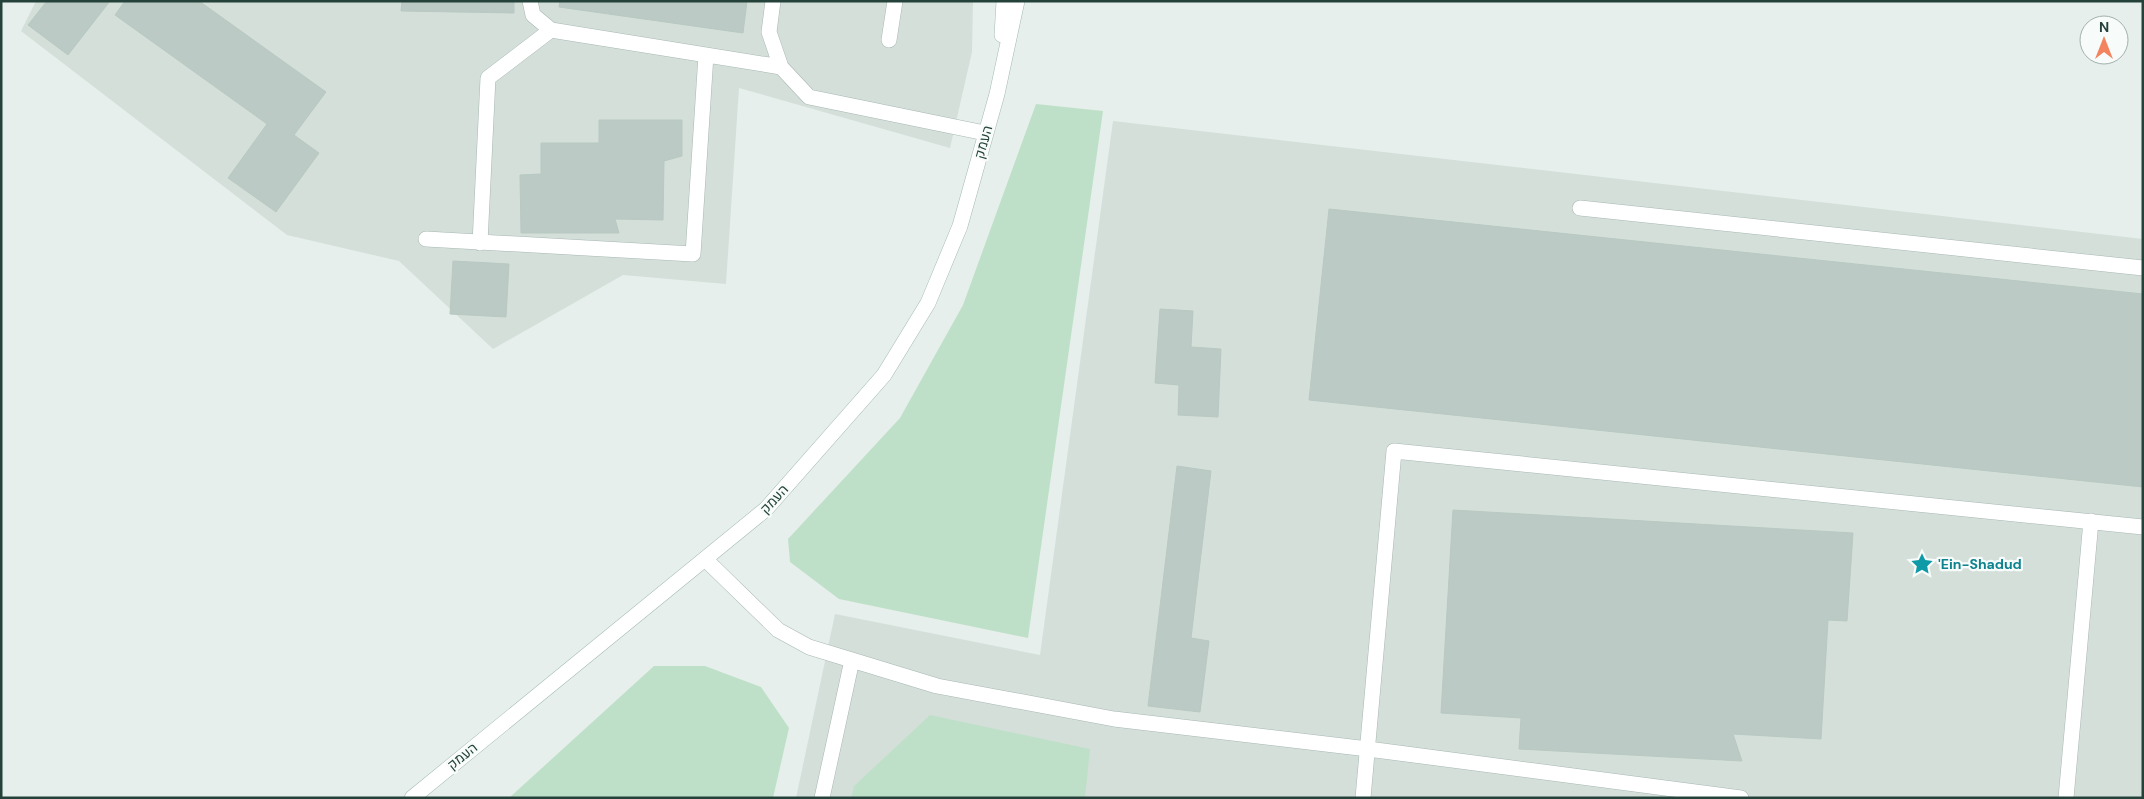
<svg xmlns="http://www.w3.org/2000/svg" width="2144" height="799" font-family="'DM Sans',Heebo,sans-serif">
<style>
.built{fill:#d4dfda}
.green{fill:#bfe0c8}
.building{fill:#bbcac4;stroke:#b8c9c2}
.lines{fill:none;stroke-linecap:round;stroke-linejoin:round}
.service-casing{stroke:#a8b8b2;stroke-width:16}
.minor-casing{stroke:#a8b8b2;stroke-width:16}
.secondary-casing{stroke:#a4bbb3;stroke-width:16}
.service{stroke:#fff;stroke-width:15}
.minor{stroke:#fff;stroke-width:15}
.secondary{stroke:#fff;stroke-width:15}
.labels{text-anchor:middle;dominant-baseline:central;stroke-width:4.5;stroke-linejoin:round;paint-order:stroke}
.street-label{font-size:14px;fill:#24423a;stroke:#f7fbf9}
.culture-label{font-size:14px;font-weight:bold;fill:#0d838f;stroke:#f7fbf9;text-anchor:start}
</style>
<rect width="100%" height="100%" fill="#e6efeb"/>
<!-- built -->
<path class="built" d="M36,1H973L972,52L950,148L739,88L726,284L623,275L493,349L399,261L287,235L21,31Z
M1113,121L2143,239V798H796L835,614L1040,655Z"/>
<!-- green -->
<path class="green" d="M1036,104L1103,111L1028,638L839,599L790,562L788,539L900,418L963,305Z
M654,666H705L761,687L789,728L773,798H509Z
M930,715L1090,749L1085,798H851L854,786Z"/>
<!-- building -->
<path class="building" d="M47,1H110L68,55L28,25Z
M125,1H199L326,92L294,135L319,153L276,212L228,178L267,124L115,15Z
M402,1H514V13L401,11Z
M560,1H747L743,33L559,7Z
M599,120H682V156L664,161L663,220L615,219L619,233H521L520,175L541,174V143H599Z
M1329,209L2143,294V487L1309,400Z
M453,261L509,264L506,317L450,314Z
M1160,309L1193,311L1191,347L1221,349L1218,417L1178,415L1179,385L1155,383Z
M1177,466L1211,471L1191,638L1209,641L1200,712L1148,706Z
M1453,510L1853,533L1847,621L1828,620L1821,739L1733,734L1742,761L1519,749L1521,718L1441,713Z"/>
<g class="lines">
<defs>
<path id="service" d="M530,1L533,15L551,30L781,67
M773,1L769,32L781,67L809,97L985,133
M889,40L895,1
M1580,208L2143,268
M426,239L693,254L706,55
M480,243L488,78L551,30
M1368,749L1741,798
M1363,798L1394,451L2143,527
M2066,798L2091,521"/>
<path id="minor" d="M705,559L778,630L809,647L937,686L1114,719L1368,749
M822,798L852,660"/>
<path id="secondary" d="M1002,35L1004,1
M412,798L766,509L884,375L928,303L960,226L997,94L1017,1"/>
</defs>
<!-- service casing -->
<use href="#service" class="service-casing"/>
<!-- minor casing -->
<use href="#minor" class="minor-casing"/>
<!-- secondary casing -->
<use href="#secondary" class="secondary-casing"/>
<!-- service -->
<use href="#service" class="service"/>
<!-- minor -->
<use href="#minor" class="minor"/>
<!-- secondary -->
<use href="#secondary" class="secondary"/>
</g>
<!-- icons -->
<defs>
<symbol id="sight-bare" viewBox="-9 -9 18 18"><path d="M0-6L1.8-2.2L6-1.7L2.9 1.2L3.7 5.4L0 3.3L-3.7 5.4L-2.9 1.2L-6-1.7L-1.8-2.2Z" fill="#0f9aa8" stroke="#f7fbf9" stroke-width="2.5" paint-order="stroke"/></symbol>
</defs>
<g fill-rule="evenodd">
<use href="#sight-bare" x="1906" y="548" width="32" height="32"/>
</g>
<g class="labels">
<!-- street labels -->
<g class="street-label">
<text transform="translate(983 142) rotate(-74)">העמק</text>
<text transform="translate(774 499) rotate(-47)">העמק</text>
<text transform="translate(462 756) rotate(-39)">העמק</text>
</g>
<!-- culture labels -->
<g class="culture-label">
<text x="1938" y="564">'Ein-Shadud</text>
</g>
</g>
<!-- border -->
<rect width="2144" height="799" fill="none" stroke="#24423a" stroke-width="5"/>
<!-- north arrow -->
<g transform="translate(2104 40)"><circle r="24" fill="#f7fbf9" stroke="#a3b1ad"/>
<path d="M0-4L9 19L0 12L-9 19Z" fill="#f4845f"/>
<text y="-8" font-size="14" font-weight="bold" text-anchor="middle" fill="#24423a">N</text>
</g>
</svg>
